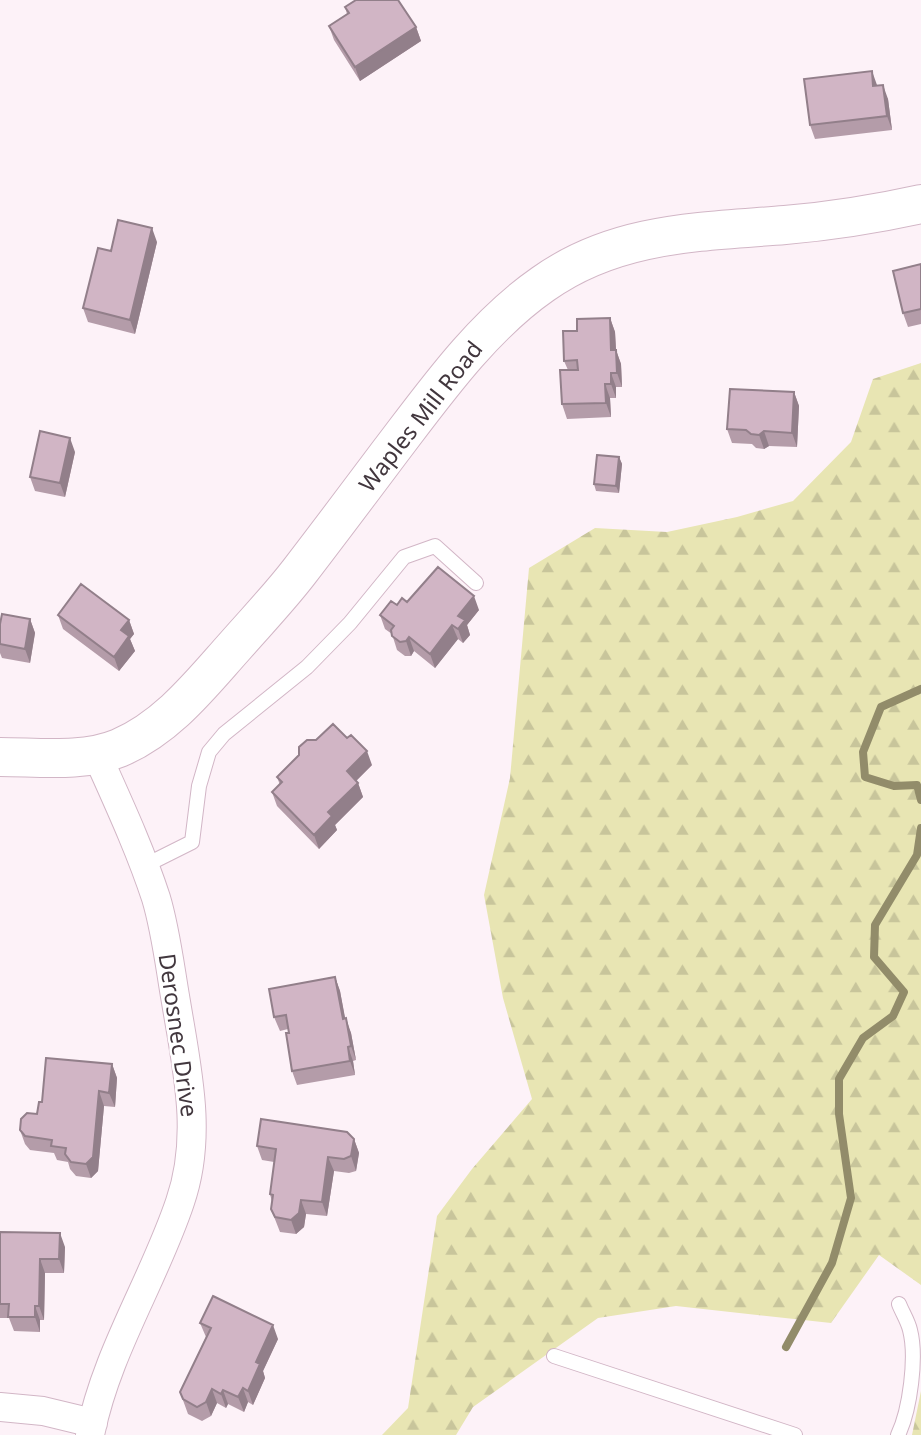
<svg xmlns="http://www.w3.org/2000/svg" width="921" height="1435" font-family="'Noto Sans',sans-serif">
<style>
.forest{fill:url(#forest-firs)}
.lines{fill:none;stroke-linecap:round;stroke-linejoin:round}
.stream{stroke:#928c6a;stroke-width:8}
.lane-casing{stroke:#d2b6c6;stroke-width:16}
.street-casing{stroke:#d2b6c6;stroke-width:30}
.secondary-casing{stroke:#d2b6c6;stroke-width:40}
.lane{stroke:#fff;stroke-width:14}
.street{stroke:#fff;stroke-width:28}
.secondary{stroke:#fff;stroke-width:38}
.wall{fill:#b49ca9}
.shaded-wall{fill:#927f8a}
.building{fill:#d1b5c5;stroke:#927f8a;stroke-width:2}
.labels{text-anchor:middle;dominant-baseline:central;stroke-width:5;stroke-linejoin:round;paint-order:stroke}
.street-label{font-size:23px;fill:#42373e;stroke:#fff}
</style>
<defs>
<pattern id="forest-firs" width="22" height="20" patternUnits="userSpaceOnUse" patternTransform="scale(1.75)"><rect width="22" height="20" fill="#e8e5b3"/><path d="M5 1l3.5 6h-7zM16 11l3.5 6h-7z" fill="#c8c59b"/></pattern>
</defs>
<rect width="100%" height="100%" fill="#fdf2f8"/>
<!-- forest -->
<path class="forest" d="M921,363V1285L879,1255L831,1323L676,1306L598,1318L473,1407L456,1435H382L408,1408L437,1216L472,1169L532,1099L503,998L484,895L510,778L529,568L595,528L667,532L737,517L793,501L851,442L873,379Z
M921,1391V1435H912Z"/>
<g class="lines">
<!-- stream -->
<path class="stream" d="M921,689L881,707L863,752L865,777L894,786L917,785L921,800
M786,1347L832,1263L851,1198L839,1114V1079L863,1038L893,1016L904,992L874,957L875,925L917,855L921,828"/>
<defs>
<path id="lane" d="M144,866L192,842L199,786L209,752L224,734L307,667L350,623L404,557L435,546L476,583
M554,1356L795,1435
M898,1435C910,1410 917,1357 910,1330C908,1321 902,1312 899,1304"/>
<path id="street" d="M0,1407L43,1411L93,1423
M90,1435C106,1353 154,1280 180,1202C203,1136 187,1069 176,1002C170,968 166,931 156,898C140,849 118,802 97,755"/>
<path id="secondary" d="M0,757C38,757 83,763 119,748C168,727 201,684 235,646C256,622 279,598 299,572C329,533 359,493 389,453C434,394 481,327 543,284C616,232 699,232 785,225C831,221 876,214 921,204"/>
</defs>
<!-- lane casing -->
<use href="#lane" class="lane-casing"/>
<!-- street casing -->
<use href="#street" class="street-casing"/>
<!-- secondary casing -->
<use href="#secondary" class="secondary-casing"/>
<!-- lane -->
<use href="#lane" class="lane"/>
<!-- street -->
<use href="#street" class="street"/>
<!-- secondary -->
<use href="#secondary" class="secondary"/>
</g>
<!-- wall -->
<path class="wall" d="M345,7L416,27L421,41L360,81L334,40L329,26L347,14Z
M877,85L888,99L892,130L815,139L810,125Z
M157,242L135,334L88,322L83,308L111,251Z
M921,264V324L908,327L903,313Z
M610,318L615,332L616,350L621,364L622,387H616V398H610L611,417L567,419L562,404L568,370L564,361L577,331Z
M794,392L799,406L797,447L769,446L764,449L756,448L752,444L732,443L727,429Z
M75,452L65,497L35,491L30,477Z
M619,457L622,464L619,493L596,491L594,484Z
M407,602L479,610L467,625L470,635L463,643L458,639L435,668L414,651L411,656H405L397,650L392,634L385,629L380,615L397,605Z
M58,615L129,620L134,634L130,639L135,651L119,671L63,629Z
M30,619L35,633L30,663L2,658L0,653V624Z
M372,765L356,781L358,783L363,797L335,825L337,830L319,849L277,806L272,792L280,785L277,777Z
M335,977L340,991L345,1019L351,1033L356,1060L353,1061L355,1075L297,1085L292,1071L288,1029L280,1031L274,1017Z
M112,1064L117,1078L115,1107L104,1106L98,1171L91,1178L76,1176L70,1169L68,1162L57,1160L54,1153L30,1150L25,1144L20,1130L37,1114L42,1102Z
M354,1139L359,1153L356,1171L349,1173L334,1171L327,1216L306,1214L304,1227L296,1234L280,1232L271,1209L272,1202L270,1194L274,1162L262,1160L257,1146Z
M0,1232L65,1247L64,1273H45L44,1320H40V1332L14,1331L9,1318H0Z
M200,1323L278,1339L263,1371L265,1378L253,1405L248,1402L244,1412L228,1404L226,1408L217,1403L211,1416L202,1421L188,1414L180,1392L206,1337Z"/>
<!-- shaded-wall -->
<path class="shaded-wall" d="M416,27L421,41L360,81L355,67Z
M872,71L877,85L879,100L873,86Z
M883,85L888,99L892,130L887,116Z
M152,228L157,242L135,334L130,320Z
M610,318L615,332L616,350L621,364L622,387L617,373L611,350Z
M611,373L616,387V398L611,384Z
M605,384L610,398L611,417L606,403Z
M794,392L799,406L797,447L792,433Z
M764,431L769,446L764,449L759,435Z
M70,438L75,452L65,497L60,483Z
M619,457L622,464L619,493L616,486Z
M474,596L479,610L467,625L470,635L463,643L458,629V616Z
M30,619L35,633L30,663L25,649Z
M129,620L134,634L130,639L135,651L119,671L114,657L121,630Z
M452,625L458,639L435,668L430,654Z
M409,637L414,651L411,656L406,641Z
M367,751L372,765L352,785L347,771Z
M358,783L363,797L335,825L337,830L319,849L314,835L328,812Z
M335,977L340,991L348,1033L343,1019Z
M346,1018L351,1033L356,1060L351,1046Z
M348,1047L353,1061L355,1075L350,1061Z
M112,1064L117,1078L115,1107L109,1093Z
M99,1091L104,1106L98,1171L91,1178L86,1164Z
M354,1139L359,1153L356,1171L351,1156Z
M328,1157L334,1171L327,1216L322,1202Z
M301,1200L306,1214L304,1227L296,1234L291,1220Z
M60,1233L65,1247L64,1273L59,1259Z
M40,1259L45,1273L44,1320L39,1306Z
M35,1306L40,1320V1332L35,1317Z
M273,1325L278,1339L263,1371L265,1378L253,1405L248,1391L256,1362Z
M243,1388L248,1402L244,1412L238,1397Z
M212,1389L217,1403L211,1416L206,1402Z
M223,1390L228,1404L226,1408L221,1394Z"/>
<!-- building -->
<path class="building" d="M356,0H398L416,27L355,67L329,26L349,13L345,7Z
M872,71L873,86L883,85L887,116L810,125L804,79Z
M118,220L152,228L130,320L83,308L98,248L111,251Z
M921,264V309L903,313L893,271Z
M610,318L611,350H616L617,373H611V384H605L606,403L562,404L560,370H578L577,360L564,361L563,331H577V319Z
M730,389L794,392L792,433L764,431L759,435L751,434L746,430L727,429Z
M40,431L70,438L60,483L30,477Z
M597,455L619,457L616,486L594,484Z
M438,567L474,596L458,616L465,620L458,629L452,625L430,654L409,637L406,641L400,642L392,636L391,630L394,626L380,615L391,601L397,605L402,598L407,602Z
M81,584L129,620L121,630L129,636L114,657L58,615Z
M2,614L30,619L25,649L0,644V624Z
M333,724L347,738L351,735L367,751L347,771L358,783L328,812L332,816L314,835L272,792L282,782L277,777L299,755V747L307,740H316Z
M335,977L343,1019L346,1018L351,1046L348,1047L350,1061L292,1071L286,1033H289L286,1015L274,1017L269,989Z
M46,1058L112,1064L109,1093L99,1091L93,1157L86,1164L71,1162L65,1154L66,1148L51,1146L52,1140L25,1136L20,1130L21,1119L27,1113L37,1114L39,1102H42Z
M261,1119L347,1132L354,1139L351,1156L344,1159L328,1157L322,1202L301,1200L299,1213L291,1220L275,1217L271,1209L273,1195L270,1194L276,1149L257,1146Z
M0,1232L60,1233L59,1259H40L39,1306H35V1317H8L9,1304H0Z
M213,1296L273,1325L256,1362L260,1364L248,1391L243,1388L238,1397L223,1390L221,1394L212,1389L206,1402L197,1407L183,1399L180,1392L211,1328L200,1323Z"/>
<g class="labels">
<!-- street labels -->
<g class="street-label">
<text transform="translate(420 416) rotate(-52)">Waples Mill Road</text>
<text transform="translate(179 1035) rotate(82)">Derosnec Drive</text>
</g>
</g>
</svg>
